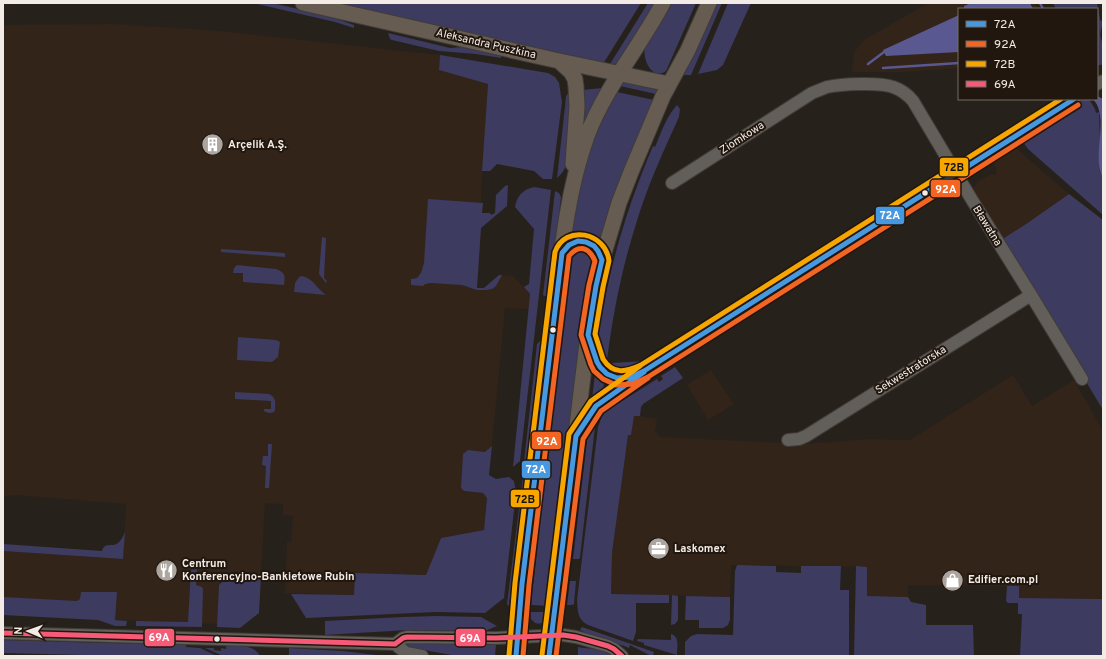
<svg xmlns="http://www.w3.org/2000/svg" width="1106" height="659" font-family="Overpass,sans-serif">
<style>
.built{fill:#322419}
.green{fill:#3d3b5f}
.water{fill:#5a5890}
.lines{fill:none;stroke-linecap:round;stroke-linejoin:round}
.stream{stroke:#5a5890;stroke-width:2.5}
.minor-casing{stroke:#403c38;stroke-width:14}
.major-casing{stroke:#403c38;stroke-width:17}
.minor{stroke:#625e5a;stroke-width:12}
.major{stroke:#665c52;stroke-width:15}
.bus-1-casing{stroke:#21170f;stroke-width:8}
.bus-2-casing{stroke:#21170f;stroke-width:8}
.bus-3-casing{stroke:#21170f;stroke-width:8}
.bus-4-casing{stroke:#21170f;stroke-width:8}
.bus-1{stroke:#4699e1;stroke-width:5}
.bus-2{stroke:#f26522;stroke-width:5}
.bus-3{stroke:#f7a600;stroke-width:5}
.bus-4{stroke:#f75a77;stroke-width:5}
.bus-dot{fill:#f3ece6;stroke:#21170f;stroke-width:1.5}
.labels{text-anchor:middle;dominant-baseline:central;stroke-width:4;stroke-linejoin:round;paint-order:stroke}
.street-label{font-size:11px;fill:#f3ece6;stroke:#21170f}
.poi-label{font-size:11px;font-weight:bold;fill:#f3ece6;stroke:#21170f;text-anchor:start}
.line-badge{stroke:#21170f;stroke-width:1.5}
.badge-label{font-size:11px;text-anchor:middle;font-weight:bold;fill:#fff}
.pale-badge-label{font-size:11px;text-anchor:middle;font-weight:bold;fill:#111}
</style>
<rect width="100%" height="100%" fill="#27211c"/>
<!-- built -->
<path class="built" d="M928,3H1035L1038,9H959V68L904,72H852L854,55L855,51L864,40Z
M112,24L209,30L440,55L439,70L488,84L482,179L481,202L483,203L477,288H484L499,275L513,276L530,294L529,309L505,308L492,446L486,452L468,450L464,491L483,493L487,498L484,530L441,538L426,575L356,573L354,595L285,593L287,542H291L293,516L283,515V504L265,503L259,613L244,625L3,615V551L123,559L126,504L17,495L3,496V25Z
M1016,148L1069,194L1026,224L1001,240L972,193L977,182L991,174L996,175L997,170L993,162Z
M711,370L734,404L708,420L687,385Z
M1013,375L1032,406L1074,380L1103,431V599L1019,598V586H999L908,585V597L867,596V567L737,565H731L730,597L611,594L612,553L628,434H631L634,415L657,419L655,431L660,437L805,444L869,439L910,440Z"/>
<!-- green -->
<path class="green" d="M253,3H272L329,16L354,25V28L335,22Z
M333,3H641L603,64Z
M648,3H655L619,61L614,65L610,64Z
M671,3H696L666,71C652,81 642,59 645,47Z
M716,3H722L691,75H684Z
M728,3H751L723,65L717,70L698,74Z
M1053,3H1097L1100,20L1103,22C1101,30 1098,36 1103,43V64L1097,66V9H1056Z
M388,33L450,48L462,47L499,55L501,56V58L476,54L439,51L392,40L390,39Z
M440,55L548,73L555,77L559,83L562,102L552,179H543L534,171L497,164L490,171H482L488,84L439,70Z
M623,82L658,90L656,94L620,86Z
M602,88L582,132V90Z
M570,91L572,108L565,168L562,173L557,178L565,107L566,96Z
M617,92L654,100C633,147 613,194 599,243L571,238C573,219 576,201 580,183C588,151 601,121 617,92Z
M1084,99H1089L1095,109L1096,113L1099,112L1100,140L1099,159L1100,172L1103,179V215L1028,149L1023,142V141L1032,132Z
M677,105L680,109L679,117C663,152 647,187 636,224C621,271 612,319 606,368C604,363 601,358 600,354C596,338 601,320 604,305C614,250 631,198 653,146L655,147C661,133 666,117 677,105Z
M508,185L507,206L481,228L477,288H484L499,275H502L496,286L492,289L486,290H477L462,285L431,283L425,284L423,286L411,285V279L417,278L421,273L424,263L428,199L483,203L482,213H490L491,215L495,213L496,195L505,186Z
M534,187L551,190L520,461L513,467L530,294L524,287L529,284L534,229L515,207C517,196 522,190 534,187Z
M555,191L559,193L561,197L549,298L543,295Z
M1069,194L1103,220V410L1001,240L1026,224Z
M322,237L326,238L324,278L327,281L326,283L319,274Z
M579,247L589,249L595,259L549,606L531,605L539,532L545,451L569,254Z
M221,249L284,253L285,254V257L221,252Z
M237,265L276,269C286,273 285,276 284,285L243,282V273H233L234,268Z
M302,276C313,278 317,289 326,295L294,292L295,283L299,277Z
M238,337L276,340L280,342L278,357L272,362L237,360Z
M540,341L544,342L533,433L526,460L524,462L537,344Z
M673,342L676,346L640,368L633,370L625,373L610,370L611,364L612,363L644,361Z
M596,367L605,377L602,395L591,406Z
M675,367L683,378L643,404L641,407L640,416H634L631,435H628L612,553L611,594L669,595V603H636V632L633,641L588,625C577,619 578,611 577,600L598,427L602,416L606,411L657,379L659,382L663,379L661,376Z
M235,392L269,394C277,398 275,403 275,411C272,414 267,413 264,411V409H271V401L235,399Z
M604,404L606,407C602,413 598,419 595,427L580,557L579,559H573L588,433L591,423Z
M268,444H272L269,488H265L266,466L262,465L263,456H268Z
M492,446L489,475L496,479L509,477L514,481L516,493L504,598L485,613L436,612L306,618L291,594L354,595L355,573L426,575L441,538L484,530L487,498L483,493L464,491L461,488L463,454L468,450L485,452Z
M524,469L525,470L509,606L507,604Z
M125,532L123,559L3,551V544L102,551C105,541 112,548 118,543C122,540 123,536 125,532Z
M737,565L776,566V572L801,573V566H841L840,590H849V656H685V642L691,636L697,634L733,635L735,571Z
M856,566L867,567V596L908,597L911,602L926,605V625H973L974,656H854Z
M197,569L196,585L202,587L203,589L202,627L136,626V621L188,622L191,570Z
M231,574L261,576L259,613L240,628L217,627L219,585Z
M570,581H576L574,604L572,605H567Z
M1007,586H1019V598L1103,599V656H1020L1022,614H1018V603H1008L1006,601Z
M81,592H117L115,620L127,621L126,626H115L98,620L3,615V597L77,601L80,599Z
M672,595L678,596V620L675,624L671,625Z
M686,596L730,597V620L728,625L723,628H699V620H685Z
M530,612H548C547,621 544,625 535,623L531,619Z
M437,616L481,617L497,626L485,631H476L408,630L325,635V621L403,617Z
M582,627L654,652L653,656H651L630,645L629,648C613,641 595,638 580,630Z
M671,634C680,637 677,647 677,655L644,645V643L637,641L638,639L671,640Z
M3,640L104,643L186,644V647L200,648L217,656H121L3,653Z
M406,643L496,645L495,656H457L407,647L406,645Z
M226,645C238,646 254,644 260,656H223L205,648H214V650L221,651V648L226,649Z
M578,647C589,649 603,648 612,656H578Z
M289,648L343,651L385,656H289Z"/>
<!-- water -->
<path class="water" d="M971,3H1030L1033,9H964V6Z
M959,15V52L886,56L883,50Z
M1097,96L1103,99V179C1092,156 1106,130 1098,107C1097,104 1095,102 1093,99H1097Z"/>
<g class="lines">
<!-- stream -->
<path class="stream" d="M1040,3L1043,9
M868,64L884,52
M883,68L959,63"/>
<defs>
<path id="minor" d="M1097,84L1103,81
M672,183L812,93C817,91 822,89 827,87C841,84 880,82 893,87C902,90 908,95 913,101L972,200L1031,295L1082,379
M588,336C598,362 600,386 636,375
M577,435L596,406L605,399L644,371L888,216L1074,99
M788,440L799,439L806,436L1031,295
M3,633L395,644L403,638L407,637L496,638L563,635L576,637L608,646L614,649L622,656
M395,644L406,653L422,656"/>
<path id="major" d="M303,3L559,61L669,84
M559,61L571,72L575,79L576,87L577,106L573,164
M562,253C569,244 583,235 594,246C598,250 600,255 602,260
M516,656C525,552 539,448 551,344C560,274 563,203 587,136C605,88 639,48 663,3
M549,656L588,335L596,286L602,260L619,203L631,172L663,96L688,50L709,3"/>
</defs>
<!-- minor casing -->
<use href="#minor" class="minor-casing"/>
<!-- major casing -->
<use href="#major" class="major-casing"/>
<!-- minor -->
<use href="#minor" class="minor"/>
<!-- major -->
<use href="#major" class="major"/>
<defs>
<path id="bus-1" d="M516,656L522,584L562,253L569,245L578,241L586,242L594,246L598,251L602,260L596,286L588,335L597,362L600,367L607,374L617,378L631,377L644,371L1074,99
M549,656L576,436L596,406L644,372"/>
<path id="bus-2" d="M523,656L529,585L569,256C579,244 589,247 595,261L589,285L581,335L591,365L594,371L603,379L616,385L633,384L648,377L1078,105
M556,656L583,439L601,411L648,378"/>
<path id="bus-3" d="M509,655L515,583L555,252C565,224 606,232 609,261L603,287L595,334L603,359C613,375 626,372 641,365L1061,99
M542,655L569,434L591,401L640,366"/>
<path id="bus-4" d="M3,633L395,644L403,638L407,637L496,638L563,635L576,637L608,646L614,649L622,656"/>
</defs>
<!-- bus-1 casing -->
<use href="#bus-1" class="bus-1-casing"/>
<!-- bus-2 casing -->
<use href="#bus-2" class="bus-2-casing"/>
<!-- bus-3 casing -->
<use href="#bus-3" class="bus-3-casing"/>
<!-- bus-4 casing -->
<use href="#bus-4" class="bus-4-casing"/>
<!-- bus-1 -->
<use href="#bus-1" class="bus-1"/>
<!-- bus-2 -->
<use href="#bus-2" class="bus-2"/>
<!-- bus-3 -->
<use href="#bus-3" class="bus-3"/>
<!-- bus-4 -->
<use href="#bus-4" class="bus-4"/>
</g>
<!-- icons -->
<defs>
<symbol id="building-disc" viewBox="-11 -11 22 22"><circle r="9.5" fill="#aca59f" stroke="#21170f"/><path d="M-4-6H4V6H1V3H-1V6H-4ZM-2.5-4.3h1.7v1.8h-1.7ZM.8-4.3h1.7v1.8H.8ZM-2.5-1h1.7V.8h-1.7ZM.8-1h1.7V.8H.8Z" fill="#fff"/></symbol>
<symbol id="office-disc" viewBox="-11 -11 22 22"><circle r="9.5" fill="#aca59f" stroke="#21170f"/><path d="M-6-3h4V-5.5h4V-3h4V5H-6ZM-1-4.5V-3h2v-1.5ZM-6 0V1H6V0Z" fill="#fff"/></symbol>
<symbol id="restaurant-disc" viewBox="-11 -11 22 22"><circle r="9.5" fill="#aca59f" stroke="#21170f"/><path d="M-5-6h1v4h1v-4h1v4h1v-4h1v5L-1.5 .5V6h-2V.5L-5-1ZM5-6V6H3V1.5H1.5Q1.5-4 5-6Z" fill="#fff"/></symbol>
<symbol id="shop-disc" viewBox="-11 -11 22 22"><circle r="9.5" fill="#aca59f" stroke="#21170f"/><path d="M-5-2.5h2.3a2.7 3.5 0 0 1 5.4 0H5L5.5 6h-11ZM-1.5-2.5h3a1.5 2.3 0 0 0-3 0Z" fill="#fff"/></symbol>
</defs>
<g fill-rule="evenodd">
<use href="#building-disc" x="200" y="132" width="25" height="25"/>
<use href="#office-disc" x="646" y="536" width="25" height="25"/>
<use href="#restaurant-disc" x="154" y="558" width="25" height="25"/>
<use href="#shop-disc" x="940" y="568" width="25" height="25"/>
</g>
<!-- markers -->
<g class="bus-dot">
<circle cx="925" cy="193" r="3.5"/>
<circle cx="553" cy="330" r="3.5"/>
<circle cx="217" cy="639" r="3.5"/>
</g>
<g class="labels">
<!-- street labels -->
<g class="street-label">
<text transform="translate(486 44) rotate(13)">Aleksandra Puszkina</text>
<text transform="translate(742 138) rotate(-33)">Ziomkowa</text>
<text transform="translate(987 226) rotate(58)">Bławatna</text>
<text transform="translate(911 370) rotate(-32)">Sekwestratorska</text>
</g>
<!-- poi labels -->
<g class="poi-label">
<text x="228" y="145">Arçelik A.Ş.</text>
<text x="674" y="549">Laskomex</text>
<text x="182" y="564">Centrum<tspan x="182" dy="13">Konferencyjno-Bankietowe Rubin</tspan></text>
<text x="968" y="580">Edifier.com.pl</text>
</g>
</g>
<g class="line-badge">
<rect x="939" y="157" width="30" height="20" rx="4" fill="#f7a600"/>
<rect x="930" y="179" width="31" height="19" rx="4" fill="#f26522"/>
<rect x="875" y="206" width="30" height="19" rx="4" fill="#4699e1"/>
<rect x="531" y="431" width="31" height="19" rx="4" fill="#f26522"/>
<rect x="521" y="460" width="30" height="19" rx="4" fill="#4699e1"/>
<rect x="510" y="489" width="30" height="19" rx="4" fill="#f7a600"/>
<rect x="144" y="628" width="31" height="19" rx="4" fill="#f75a77"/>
<rect x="455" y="628" width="31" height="19" rx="4" fill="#f75a77"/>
</g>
<g class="badge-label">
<text x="946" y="193">92A</text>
<text x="890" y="219">72A</text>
<text x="547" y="445">92A</text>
<text x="536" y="473">72A</text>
<text x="159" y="641">69A</text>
<text x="470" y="642">69A</text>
</g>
<g class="pale-badge-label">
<text x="954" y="171">72B</text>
<text x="525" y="503">72B</text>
</g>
<!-- border -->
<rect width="1106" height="659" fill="none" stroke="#f3ece6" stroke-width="8"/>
<!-- legend -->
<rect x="958" y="8" width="140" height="92" fill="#21170f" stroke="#756c65"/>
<rect x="966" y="21" width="20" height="6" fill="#4699e1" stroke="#756c65"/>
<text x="994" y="28" font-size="12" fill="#f3ece6">72A</text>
<rect x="966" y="41" width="20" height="6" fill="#f26522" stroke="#756c65"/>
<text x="994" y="48" font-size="12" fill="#f3ece6">92A</text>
<rect x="966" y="61" width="20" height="6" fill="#f7a600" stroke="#756c65"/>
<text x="994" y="68" font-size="12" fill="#f3ece6">72B</text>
<rect x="966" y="81" width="20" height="6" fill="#f75a77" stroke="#756c65"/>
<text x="994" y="88" font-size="12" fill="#f3ece6">69A</text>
<!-- north arrow -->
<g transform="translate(28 631) rotate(272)" stroke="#21170f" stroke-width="3" paint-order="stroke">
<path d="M0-3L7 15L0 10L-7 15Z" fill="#f3ece6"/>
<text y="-6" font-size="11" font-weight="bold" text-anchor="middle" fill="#f3ece6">N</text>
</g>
</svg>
